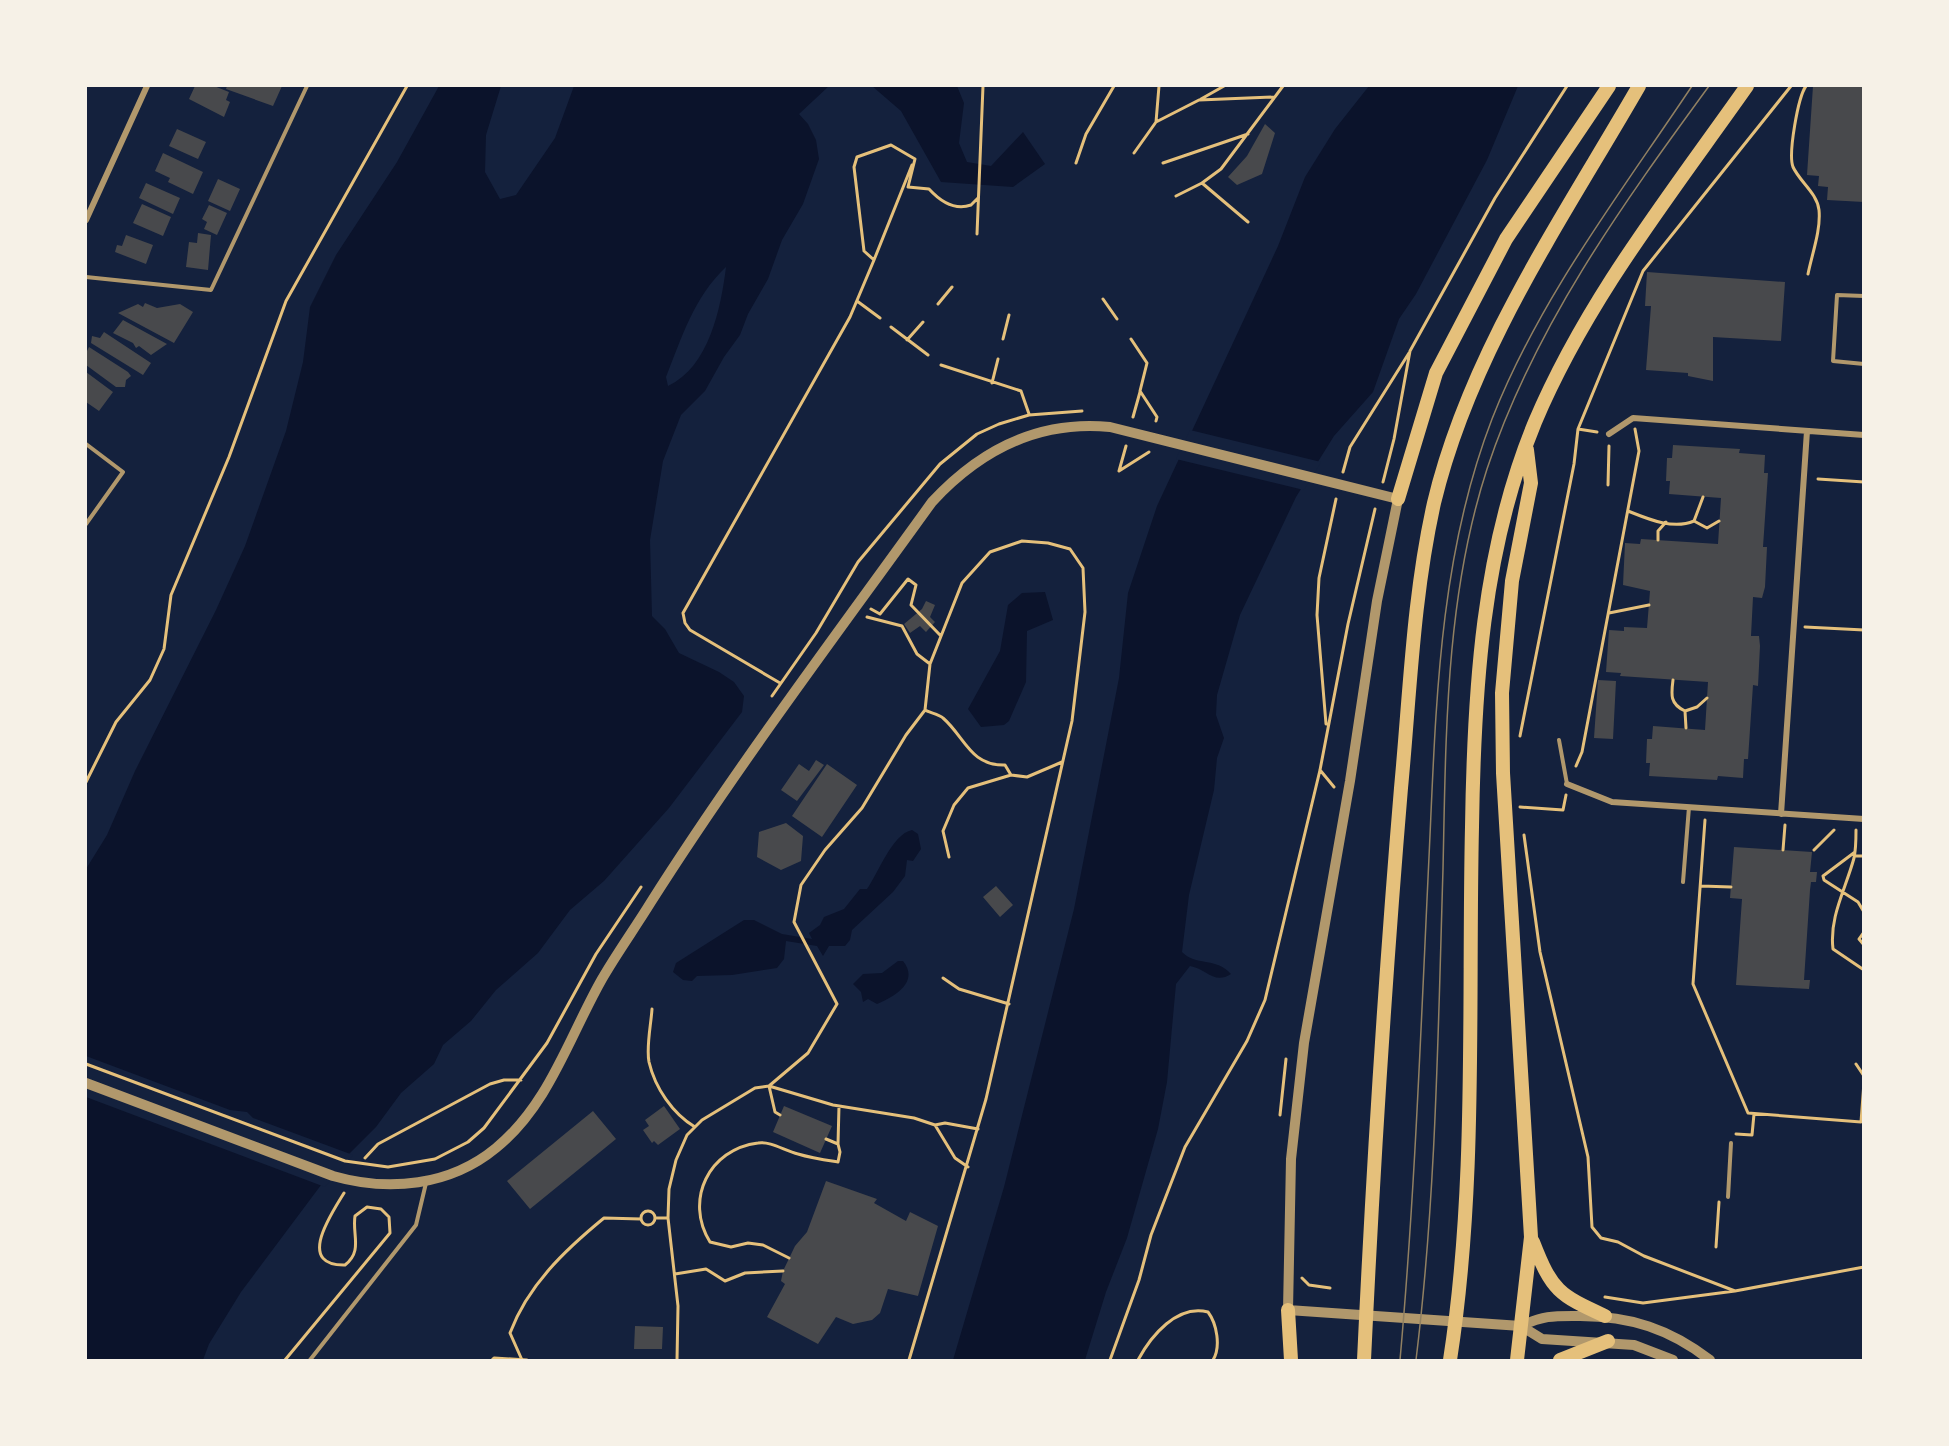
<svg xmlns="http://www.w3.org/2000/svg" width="1949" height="1446" font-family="Karla,sans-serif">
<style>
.water{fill:#0b132b;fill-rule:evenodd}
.pier{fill:#14213d}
.building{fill:#48494c}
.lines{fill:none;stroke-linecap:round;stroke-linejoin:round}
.path{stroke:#e5c07b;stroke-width:3}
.service{stroke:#b1986c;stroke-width:4}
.minor{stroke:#b1986c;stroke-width:6}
.tertiary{stroke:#b1986c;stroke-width:10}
.trunk{stroke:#e5c07b;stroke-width:14}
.tram{stroke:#918062;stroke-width:1.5}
</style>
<rect width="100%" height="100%" fill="#14213d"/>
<!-- water -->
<path class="water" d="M439,86H501L486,135L485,172L500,199L516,195L555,138L574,86H829L799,114L808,124L816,140L819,159L803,204L782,240L768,279L748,314L740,335L724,357L705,391L681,415L663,461L650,540L652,616L665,629L679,653L719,672L734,682L744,696L742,712L669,808L604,881L570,910L538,953L496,990L471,1021L443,1045L434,1064L401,1093L376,1127L330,1173L241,1292L209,1344L203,1360H86V869L107,835L135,771L216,610L245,546L286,431L303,362L310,307L336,255L397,162ZM726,267C721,308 709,367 668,386L666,377C682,337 694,297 726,267Z
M872,86H957L964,103L959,143L967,162L991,166L1023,132L1045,164L1013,187L941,182L901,111Z
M1369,86H1518L1487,160L1416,294L1399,319L1373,392L1334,436L1296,497L1240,615L1217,695L1216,715L1224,738L1217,758L1214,790L1189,895L1182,952C1195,966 1216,957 1231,974C1214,985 1207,969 1190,966L1176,984L1167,1082L1158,1129L1127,1238L1106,1292L1085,1360H953L1004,1187L1074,909L1119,678L1128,593L1157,506L1278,246L1305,177L1335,129Z
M1045,592L1053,620L1027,631L1026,682L1009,721L1004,725L981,727L968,709L1000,651L1008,605L1022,593Z
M912,830L918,834L921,849L913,861L907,860L905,876L893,892L852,930L850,940L845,946H829L823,956L817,946L786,941L784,959L777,968L732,975L697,976L692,981L683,980L673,972L676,963L744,920H754L782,934L812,939L809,933L820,925L824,917L844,909L860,889H867C878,874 892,834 912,830Z
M898,961H903C920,982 894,997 877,1004L868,999L863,1002L861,992L853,984L863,974L882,973Z"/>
<!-- pier -->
<path class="pier" d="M1190,430L1321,462L1304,490L1176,459Z
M86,1056L230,1110L247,1112L253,1118L353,1155L325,1187L86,1097Z"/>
<!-- building -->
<path class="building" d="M195,86H214L229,92L226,100L230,102L224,117L189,99Z
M227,86H282L273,106L226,89Z
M1813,86H1864V202L1827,200L1828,187L1818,186L1819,176L1807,175Z
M1265,124L1275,133L1262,174L1237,185L1228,177L1247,156Z
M177,129L206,142L198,159L169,146Z
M163,153L203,172L193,194L168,182L170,178L155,171Z
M218,179L240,189L230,211L208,201Z
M146,183L180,198L173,214L139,198Z
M142,204L171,217L163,236L133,223Z
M209,205L227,213L217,235L204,229L207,222L202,219Z
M198,233L211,235L208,270L186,267L189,242L197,243Z
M126,235L153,245L146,264L115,252L117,245L122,246Z
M1647,272L1785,282L1781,341L1713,337V381L1688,376V373L1646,370L1651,306H1645Z
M145,303L157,308L180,304L193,312L174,343L118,313L138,304L143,307Z
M123,320L167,344L151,355L139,346L136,348L133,343L113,333Z
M104,332L151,363L143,375L91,343L92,336L100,338Z
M89,347L128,372L131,376L126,380L125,387H116L86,365V353Z
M86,372L113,392L99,411L86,402Z
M1673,445L1740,449L1739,453L1765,455L1764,473H1768L1763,547H1767L1765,587L1762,598L1753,597L1751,636H1759L1760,646L1758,686L1753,685L1748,759H1744L1743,778L1718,776L1717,780L1649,776L1650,763H1646L1647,739H1652L1653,726L1705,730L1708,682L1620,676L1621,673L1606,672L1609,630L1624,631V627L1647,628L1650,591L1623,585L1625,543L1640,544L1641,539L1718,544L1721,498L1669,494L1670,481H1666L1667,458H1672Z
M926,601L935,605L930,617L935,622L926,632L920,626L910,633L904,624L922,609Z
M1598,680L1616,681L1613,739L1594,738Z
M816,760L824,765L797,801L781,790L799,764L809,771Z
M827,764L857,785L822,837L792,816Z
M786,823L803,836L801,861L781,870L757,857L759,832Z
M1734,847L1812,852L1810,872H1817L1816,882H1811L1810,890L1804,980H1810L1809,989L1736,985L1742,899L1730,898Z
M996,886L1013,905L1000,917L983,897Z
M664,1106L680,1129L658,1145L654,1141L652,1143L643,1130L649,1126L645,1120Z
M784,1106L832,1126L820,1153L773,1132Z
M593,1111L616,1139L530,1209L507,1181Z
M826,1181L877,1199L874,1203L906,1221L910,1212L938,1226L918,1296L888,1289L880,1313L872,1320L853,1324L836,1317L818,1344L767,1317L785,1284L781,1281L783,1271L795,1246L807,1232Z
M635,1326L663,1327L662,1349H634Z"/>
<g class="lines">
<!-- path -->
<path class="path" d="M1806,86C1798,97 1788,154 1793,167C1800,182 1817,193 1819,210C1821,230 1812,254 1808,274
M1201,99L1224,86
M1156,122L1199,100L1275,97
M1134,153L1156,122L1159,86
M1076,163L1086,134L1114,86
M1163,163L1248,134
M1176,196L1202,183
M1248,222L1202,183L1221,169L1283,86
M977,234L983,86
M874,260L912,165
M1103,299L1117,319
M857,301L880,318
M938,304L952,287
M891,327L928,355
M1003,339L1009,315
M1131,339L1147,363L1140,391L1157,417L1156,421
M907,340L923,322
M941,365L1021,391L1029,414
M992,383L998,359
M1133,417L1140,392
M1578,429L1597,432
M1126,446L1119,471L1149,452
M1343,472L1350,447L1409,353
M1818,479L1864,482
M1383,482L1394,439L1410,351L1495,198L1567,86
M1608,485L1609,446
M1628,511C1648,519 1673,530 1694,521L1703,497
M1694,521L1707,528L1719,521
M1658,540V531L1666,522
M871,609L880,614L908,579L916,585L911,605L940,635
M1609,613L1649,605
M867,617L902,626L917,654L930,664
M1805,627L1864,630
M1673,680C1671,695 1670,704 1685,711L1697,707L1707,698
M780,683L690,630L685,623L683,613L850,317L874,260L864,251L854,167L857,157L891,145L915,159L908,187L929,189C940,201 954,211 971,205L978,198
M772,696L816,633L858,562L940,464L977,434L999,424L1029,415L1082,411
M925,710C930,713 939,714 943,718C965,737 970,766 1005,765L1011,775L968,788L954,805L943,831L949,857
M1685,711L1686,728
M1326,724L1317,615L1319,578L1336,499
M1520,736L1574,464L1578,429L1643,271L1791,86
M1576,766L1582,752L1639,451L1635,429
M1320,770L1334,787
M1011,775L1027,777L1062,762
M86,782L116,722L150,680L164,649L171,595L229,457L286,301L407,86
M1520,807L1563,810L1566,795
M1705,820L1693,984L1748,1113L1861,1122L1864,1082
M1856,830C1856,839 1856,849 1854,858C1846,888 1829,917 1833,949L1864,970
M1524,835L1540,952L1588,1157L1592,1227L1601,1238L1618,1242L1644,1256L1735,1291L1643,1303L1605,1297
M1783,850L1785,825
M1814,850L1834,830
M1855,852L1823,876L1824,880L1858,902L1864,912
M1855,856H1864
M1701,886L1731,887
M1864,932L1859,939L1864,945
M943,978L959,989L1009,1004
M1864,994V1016
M652,1009C651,1025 646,1047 649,1062C655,1088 673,1114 695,1127
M86,1064L345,1161L388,1167L435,1159L468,1142L484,1128L547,1043L596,954L641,887
M1856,1064L1864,1076
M780,1115L775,1112L769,1086L833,1105L914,1118L935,1125L945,1123L978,1129
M1280,1115L1286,1059
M935,1125L955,1158L968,1167
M1736,1134L1752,1135L1754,1114
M838,1144L839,1106
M365,1158L378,1144L490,1084L504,1080H521
M641 1218a7 7 0 1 1 14 0a7 7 0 1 1-14 0Z
M655,1218H668
M1716,1247L1719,1202
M789,1258L763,1245L748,1243L731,1247L710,1242C684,1200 709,1149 758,1143C771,1141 785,1151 798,1154C811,1158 825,1160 838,1162L840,1152L838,1144L826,1139
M675,1274L706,1269L725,1281L745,1273L783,1271
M1302,1278L1309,1285L1330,1288
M1735,1291L1864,1267
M285,1360L390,1233L389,1217L381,1209L367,1207L355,1216C352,1235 363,1251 345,1265C295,1266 332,1213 344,1193
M492,1360L494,1358L527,1360
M522,1360L510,1333C528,1285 565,1250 604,1218L641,1219
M677,1360L678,1306L668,1218L669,1189L676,1160L687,1135L702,1120L755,1088L769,1086L808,1053L837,1004L794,922L801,885L825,850L862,808L906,735L925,710L930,664L962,583L990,552L1022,541L1048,543L1070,549L1083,568L1085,612L1072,721L986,1099L909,1360
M1110,1360L1139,1280L1151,1235L1185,1147L1247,1041L1265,1000L1320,770L1348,624L1375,509
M1138,1360C1151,1336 1177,1304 1208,1312C1217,1324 1221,1347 1213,1360"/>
<!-- service -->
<path class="service" d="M86,277L211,290L307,86
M1864,296L1837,295L1833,361L1864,364
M86,444L123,472L86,524
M1559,740L1567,784
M1683,882L1689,807
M1728,1197L1731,1143
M310,1360L416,1225L426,1183"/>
<!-- minor -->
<path class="minor" d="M86,220L147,86
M1609,434L1633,418L1864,435
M1567,784L1612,802L1864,819
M1781,814L1807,431"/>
<!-- tertiary -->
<path class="tertiary" d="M86,1083L333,1176C389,1192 450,1186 496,1148C549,1105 569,1037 602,979C617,953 635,928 651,902C738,765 837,634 932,502C980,450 1039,420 1110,427L1398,499L1377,601L1350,781L1304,1043L1291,1159L1288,1310L1521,1326L1542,1339L1634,1345L1673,1360
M1521,1326C1545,1315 1554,1316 1580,1316C1630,1316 1670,1329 1710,1360"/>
<!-- trunk -->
<path class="trunk" d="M1398,499L1436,373L1506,239L1609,86
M1533,1242C1552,1291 1559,1295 1605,1316
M1288,1310L1291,1360
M1364,1360C1373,1169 1385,979 1401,788C1410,693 1413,597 1434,503C1470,352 1563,218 1639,86
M1450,1360C1477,1187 1468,1002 1472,827C1474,691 1482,550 1535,422C1587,299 1671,194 1747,86
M1517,1360L1531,1237L1503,773L1502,693L1512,581L1531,483L1527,450
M1560,1360L1608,1341"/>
<!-- tram -->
<path class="tram" d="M1400,1360C1415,1193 1421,1025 1429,857C1436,709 1438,559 1492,419C1540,297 1620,194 1692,86
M1416,1360C1436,1197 1438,1034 1443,869C1446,736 1445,598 1487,469C1534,327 1622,205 1709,86"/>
</g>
<!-- border -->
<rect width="1949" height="1446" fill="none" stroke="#f6f1e7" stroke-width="174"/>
</svg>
